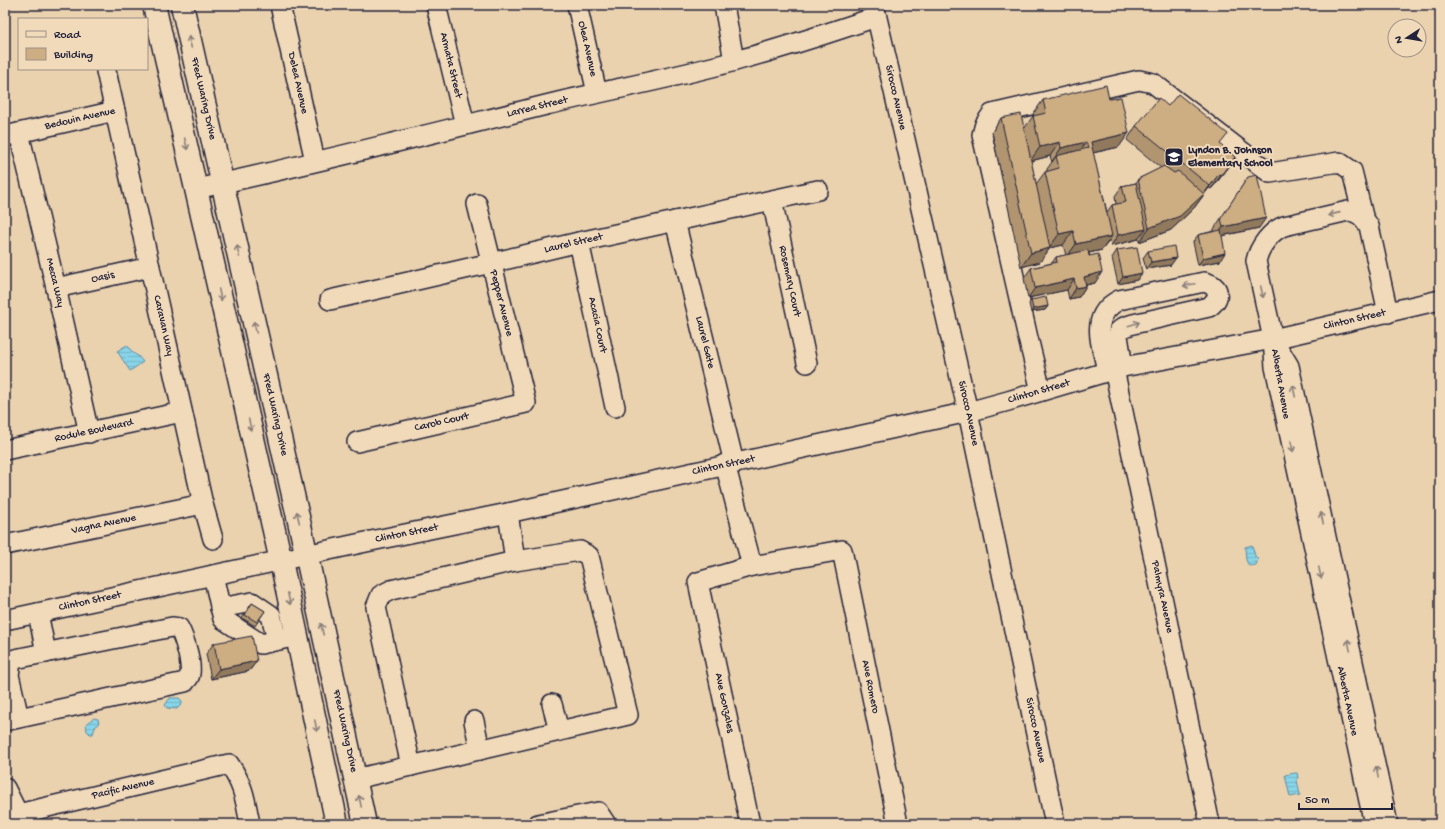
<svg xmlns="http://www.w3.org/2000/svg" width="1445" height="829" font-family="'Gochi Hand',sans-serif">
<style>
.water{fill:url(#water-rules);stroke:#5f8da3}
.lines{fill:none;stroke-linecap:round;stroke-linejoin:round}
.minor-casing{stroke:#22223b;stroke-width:22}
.major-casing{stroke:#22223b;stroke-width:25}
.minor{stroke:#f1daba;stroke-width:19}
.major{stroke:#f1daba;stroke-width:22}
.wall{fill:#b09570;stroke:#22223b;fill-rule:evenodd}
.shaded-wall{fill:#90795b;stroke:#22223b}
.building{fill:#cdad82;stroke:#22223b}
.oneway{stroke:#8a7e7a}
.labels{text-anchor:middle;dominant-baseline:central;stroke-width:4;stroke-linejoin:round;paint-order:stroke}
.street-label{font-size:11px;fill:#22223b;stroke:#f1daba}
.poi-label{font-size:11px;font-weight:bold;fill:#22223b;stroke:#f1daba;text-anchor:start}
</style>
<defs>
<pattern id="water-rules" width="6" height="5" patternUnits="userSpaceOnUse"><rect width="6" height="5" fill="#88d4e8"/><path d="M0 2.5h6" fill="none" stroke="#75b6c8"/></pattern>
</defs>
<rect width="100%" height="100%" fill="#ead2af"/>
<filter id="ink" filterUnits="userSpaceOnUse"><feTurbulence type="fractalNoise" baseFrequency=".025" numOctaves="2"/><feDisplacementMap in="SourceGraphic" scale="8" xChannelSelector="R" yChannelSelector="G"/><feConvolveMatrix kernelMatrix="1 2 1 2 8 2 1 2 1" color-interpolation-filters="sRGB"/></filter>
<g filter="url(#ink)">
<!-- water -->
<path class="water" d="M127,345L133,353L138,356L143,362L130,371L117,351Z
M1252,545L1255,556L1258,559L1256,565L1249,566L1246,560L1245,547Z
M170,698H179L182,701V704L177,709L167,708L165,705Z
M94,718L98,719L99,724L95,727L93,734H90L87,731L86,724Z
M1295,773H1297L1298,778L1297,780L1300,795L1290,797L1285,775Z"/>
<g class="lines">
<defs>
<g id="minor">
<path id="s1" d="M280,5L315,161"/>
<path id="s2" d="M436,5L465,125"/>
<path id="s3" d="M577,5L597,93"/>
<path d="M724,5L734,61"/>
<path id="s4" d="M874,5L968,412L1055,824"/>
<path id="s5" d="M106,71L203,504L213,539"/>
<path id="s6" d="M19,133L56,288L89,433"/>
<path id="s7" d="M5,136L115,111"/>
<path id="s8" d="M196,189C313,164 429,134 546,105C609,90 673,78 735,61C783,48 829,33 876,17"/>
<path id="s9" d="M772,200L807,363"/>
<path id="s10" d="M675,221L734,463"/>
<path id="s11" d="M579,242L615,407"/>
<path id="s12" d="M56,288L150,267"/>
<path id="s13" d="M330,300L491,263L579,242L818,190"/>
<path d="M1275,343L1289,366L1388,824"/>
<path id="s14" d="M1114,369L1210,824"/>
<path d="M1107,371C1102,344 1088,316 1119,300L1204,282C1220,286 1222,297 1209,307L1133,324L1124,327L1119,331L1118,336L1123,367"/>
<path d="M1041,391L1028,338L982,135L985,124L992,114L1139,80L1153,83L1270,173L1339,162L1352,171L1363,216"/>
<path id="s15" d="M357,442L526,403L477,204"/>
<path id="s16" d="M5,450L182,412"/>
<path d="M725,464L752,566"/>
<path id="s17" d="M5,545L203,504"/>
<path d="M213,575L223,619L261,644L297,636"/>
<path d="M220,608L252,602L271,615L277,640"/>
<path d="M38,613L46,653"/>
<path id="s18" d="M5,620L366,542L508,513L968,412L1008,401L1123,367L1273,339L1440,300"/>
<path d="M552,704L559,731"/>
<path d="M5,721L185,682C186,680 188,679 189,677C194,668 184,637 179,628L172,627L15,659L11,662L9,675L19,718"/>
<path d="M474,721L480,750"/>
<path d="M411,766L376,607L381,595L391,590L515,561"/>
<path d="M355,779L628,715L589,556L580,551L515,561L508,513"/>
<path d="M5,788L18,814L25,824"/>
<path id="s19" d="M18,814L229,764C244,786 245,799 250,824"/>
<path d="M538,824L598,812L606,824"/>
<path id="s20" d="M750,824L698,582L752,566L842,550L898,824"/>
<path d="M1374,824L1275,367L1273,339L1256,261C1259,247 1271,231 1284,226L1348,211C1359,212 1363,217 1369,226L1388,313"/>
</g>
<g id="major">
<path d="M154,5L281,561L337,824"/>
<path id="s21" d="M182,5L301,530L365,824"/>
</g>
</defs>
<!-- minor casing -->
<use href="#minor" class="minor-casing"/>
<!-- major casing -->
<use href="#major" class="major-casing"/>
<!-- minor -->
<use href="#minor" class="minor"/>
<!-- major -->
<use href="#major" class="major"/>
</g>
<!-- wall -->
<path class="wall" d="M1043,100L1119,147L1093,153L1107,212L1112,205L1116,204L1115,196L1122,186L1136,183L1138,179L1161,168L1127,140L1136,126L1168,106L1220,145L1235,157L1226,171L1211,189L1209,188L1194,208L1171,230L1139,242V239L1111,246L1110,240L1102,250L1089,253L1095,283L1086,285V286L1079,297L1069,299L1067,290L1028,298L1024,278L1031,268L1052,263L1056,257L1066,255L1063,245L1050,248L1040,262L1021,267L992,132L1001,118L1024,129L1033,116H1034L1033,114ZM1050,156L1052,162L1047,169V171L1045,172L1036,184L1031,161Z
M1248,177L1259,228L1222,236L1220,261L1198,265L1193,242L1198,235L1214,231V229Z
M1117,250L1142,273L1137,280L1118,284L1112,258Z
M1148,251L1171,265L1146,269L1143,258Z
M1031,300L1048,306L1045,310L1031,312L1029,304Z
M252,603L265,611L255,626L242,618Z
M214,643L257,661L249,671L211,679L206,654Z"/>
<!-- shaded-wall -->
<path class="shaded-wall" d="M1129,133L1119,147L1083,155L1088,148L1091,142Z
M1060,142L1050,156L1030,161L1040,147Z
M1086,142L1077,156H1056L1052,162L1061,148Z
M1235,157L1226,171L1211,189L1221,175Z
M1219,174L1194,208L1171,230L1139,242L1149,228L1203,195Z
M1266,218L1259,228L1216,237L1223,227Z
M1146,229L1138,239L1111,246L1118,235Z
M1073,231L1063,245L1049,248L1059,234Z
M1112,236L1102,250L1066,258L1076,244Z
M1050,248L1040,262L1021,267L1031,253Z
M1225,253L1220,261L1198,265L1203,258Z
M1176,258L1171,265L1146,269L1151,262Z
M1102,272L1095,283L1077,287L1084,277Z
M1142,273L1137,280L1118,284L1123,277Z
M1074,279L1067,290L1028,298L1035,288Z
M1086,286L1079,297L1069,299L1076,288Z
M1048,306L1045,310L1031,312L1033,309Z
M257,661L249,671L211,679L219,669Z"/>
<!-- building -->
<path class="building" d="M1106,85L1109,99L1121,97L1129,133L1091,142L1112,236L1076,244L1073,231L1059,234L1045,172L1059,168L1056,156L1088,148L1086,142L1061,148L1060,142L1040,147L1033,116L1046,113L1043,100Z
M1178,94L1228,134L1220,144L1235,157L1221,175L1219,174L1210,186L1136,126L1159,98L1168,106Z
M1021,114L1050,248L1031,253L1001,118Z
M1164,166L1174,173L1178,171L1204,194L1180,216L1149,228L1138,179Z
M1257,175L1266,218L1223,227L1221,218L1248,177Z
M1136,183L1146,229L1118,235L1112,205L1126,202L1122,186Z
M1221,230L1225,253L1203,258L1198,235Z
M1174,246L1176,258L1151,262L1148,251Z
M1137,247L1142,273L1123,277L1117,250Z
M1088,250L1089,256L1098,254L1102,272L1084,277L1086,286L1076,288L1074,279L1035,288L1031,268L1057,262L1056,257Z
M1046,297L1048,306L1033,309L1031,300Z
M252,603L265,611L257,622L245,615Z
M252,636L257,661L219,669L214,643Z"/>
<!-- one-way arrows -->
<defs><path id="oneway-shaft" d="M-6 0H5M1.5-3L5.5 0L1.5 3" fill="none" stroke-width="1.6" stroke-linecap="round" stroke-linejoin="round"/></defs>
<g class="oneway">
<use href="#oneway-shaft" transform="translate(190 42) rotate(-103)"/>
<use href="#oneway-shaft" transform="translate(186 144) rotate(77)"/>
<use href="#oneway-shaft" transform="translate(1334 214) rotate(167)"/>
<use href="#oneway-shaft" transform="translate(238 251) rotate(-103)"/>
<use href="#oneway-shaft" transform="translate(1189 285) rotate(168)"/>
<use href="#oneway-shaft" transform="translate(1262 292) rotate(78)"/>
<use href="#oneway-shaft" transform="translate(220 295) rotate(77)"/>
<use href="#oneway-shaft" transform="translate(1134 324) rotate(-17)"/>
<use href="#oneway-shaft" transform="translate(255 327) rotate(-103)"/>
<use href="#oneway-shaft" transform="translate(1294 391) rotate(-102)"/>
<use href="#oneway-shaft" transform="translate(250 425) rotate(77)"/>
<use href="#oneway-shaft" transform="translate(1292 446) rotate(78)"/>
<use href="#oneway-shaft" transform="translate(298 517) rotate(-103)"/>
<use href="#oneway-shaft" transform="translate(1322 518) rotate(-102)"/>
<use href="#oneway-shaft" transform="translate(1320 573) rotate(78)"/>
<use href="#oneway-shaft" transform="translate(289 599) rotate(78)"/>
<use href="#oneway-shaft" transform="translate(322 629) rotate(-102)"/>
<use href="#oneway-shaft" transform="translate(1349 645) rotate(-102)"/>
<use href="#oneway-shaft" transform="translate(316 726) rotate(78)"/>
<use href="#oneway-shaft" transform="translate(1377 772) rotate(-102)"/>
<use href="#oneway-shaft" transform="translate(360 801) rotate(-102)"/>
</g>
</g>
<!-- icons -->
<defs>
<symbol id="school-square" viewBox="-11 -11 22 22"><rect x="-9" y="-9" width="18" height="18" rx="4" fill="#22223b" stroke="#f1daba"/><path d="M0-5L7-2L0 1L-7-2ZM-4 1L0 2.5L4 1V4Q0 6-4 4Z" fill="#fff"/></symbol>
</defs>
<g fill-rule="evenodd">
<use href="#school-square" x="1163" y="146" width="22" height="22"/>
</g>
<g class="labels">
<!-- street labels -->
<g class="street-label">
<text stroke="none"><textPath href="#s3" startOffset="45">Olea Avenue</textPath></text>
<text stroke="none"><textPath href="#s2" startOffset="62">Armata Street</textPath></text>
<text stroke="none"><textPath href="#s1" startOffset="80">Delea Avenue</textPath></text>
<text stroke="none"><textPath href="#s21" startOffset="96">Fred Waring Drive</textPath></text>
<text stroke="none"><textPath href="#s4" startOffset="95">Sirocco Avenue</textPath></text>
<text stroke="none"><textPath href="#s8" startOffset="351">Larrea Street</textPath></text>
<text stroke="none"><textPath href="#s7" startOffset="77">Bedouin Avenue</textPath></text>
<text stroke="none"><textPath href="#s13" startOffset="250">Laurel Street</textPath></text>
<text stroke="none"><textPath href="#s12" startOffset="48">Oasis</textPath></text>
<text stroke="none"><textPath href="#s6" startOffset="154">Mecca Way</textPath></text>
<text stroke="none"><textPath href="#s9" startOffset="83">Rosemary Court</textPath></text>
<text transform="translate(501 303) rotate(76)">Pepper Avenue</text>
<text stroke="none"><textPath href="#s18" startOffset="1383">Clinton Street</textPath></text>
<text stroke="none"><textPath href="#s5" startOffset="261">Caravan Way</textPath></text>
<text stroke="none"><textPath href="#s11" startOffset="85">Acacia Court</textPath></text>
<text stroke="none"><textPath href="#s10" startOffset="125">Laurel Gate</textPath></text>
<text transform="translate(1280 384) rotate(80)">Alberta Avenue</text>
<text stroke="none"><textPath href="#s18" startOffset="1059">Clinton Street</textPath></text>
<text stroke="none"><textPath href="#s21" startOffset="420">Fred Waring Drive</textPath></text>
<text stroke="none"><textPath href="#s4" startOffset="419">Sirocco Avenue</textPath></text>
<text stroke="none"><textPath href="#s15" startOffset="87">Carob Court</textPath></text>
<text stroke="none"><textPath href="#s16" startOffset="91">Rodule Boulevard</textPath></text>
<text stroke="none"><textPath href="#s18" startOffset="735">Clinton Street</textPath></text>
<text stroke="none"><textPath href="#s17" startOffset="101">Vagna Avenue</textPath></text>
<text stroke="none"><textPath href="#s18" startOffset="411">Clinton Street</textPath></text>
<text stroke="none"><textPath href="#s14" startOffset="233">Palmyra Avenue</textPath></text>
<text stroke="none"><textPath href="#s18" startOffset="87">Clinton Street</textPath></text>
<text stroke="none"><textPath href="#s20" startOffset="535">Ave Romero</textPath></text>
<text transform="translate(1347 701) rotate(78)">Alberta Avenue</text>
<text transform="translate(724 703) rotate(78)">Ave Gonzales</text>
<text stroke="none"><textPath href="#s21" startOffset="744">Fred Waring Drive</textPath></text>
<text stroke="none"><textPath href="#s4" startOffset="743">Sirocco Avenue</textPath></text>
<text stroke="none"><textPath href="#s19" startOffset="108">Pacific Avenue</textPath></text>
</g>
<!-- poi labels -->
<g class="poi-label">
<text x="1188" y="151">Lyndon B. Johnson<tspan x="1188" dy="13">Elementary School</tspan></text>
</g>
</g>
<!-- margin -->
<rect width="1445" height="829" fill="none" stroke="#f1daba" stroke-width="20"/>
<rect x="10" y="10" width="1425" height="809" fill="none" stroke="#22223b" stroke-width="1.5" filter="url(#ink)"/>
<!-- legend -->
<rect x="18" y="18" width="130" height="52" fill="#f1daba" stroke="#9e9087"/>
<rect x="26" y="31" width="20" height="6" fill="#f1daba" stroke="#9e9087"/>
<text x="54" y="38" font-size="12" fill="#22223b">Road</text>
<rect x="26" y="48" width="20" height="12" fill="#cdad82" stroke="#9e9087"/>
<text x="54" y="58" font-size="12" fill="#22223b">Building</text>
<!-- north arrow -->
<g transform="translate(1407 38) rotate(258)"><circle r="19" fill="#f1daba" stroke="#9e9087"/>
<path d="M0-3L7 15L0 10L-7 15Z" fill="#22223b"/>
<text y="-6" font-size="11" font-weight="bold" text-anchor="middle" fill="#22223b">N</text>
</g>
<!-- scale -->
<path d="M1299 803v6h93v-6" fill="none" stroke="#22223b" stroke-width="2"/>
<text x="1305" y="803" font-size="12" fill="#22223b" stroke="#f1daba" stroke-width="3" paint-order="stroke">50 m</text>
</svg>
